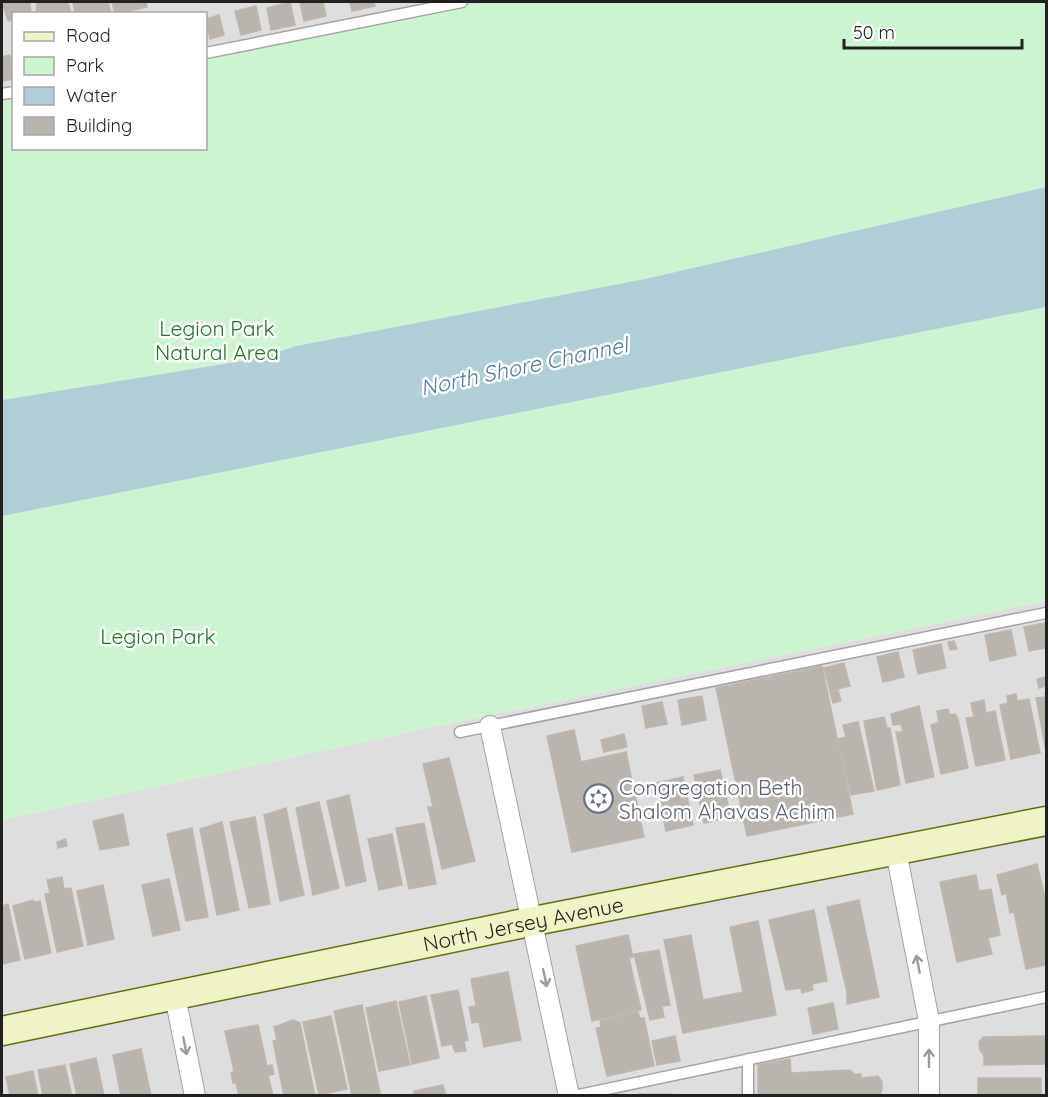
<svg xmlns="http://www.w3.org/2000/svg" width="1048" height="1097" font-family="Quicksand,sans-serif">
<style>
.residential{fill:#dfdede}
.park{fill:#cdf4d1}
.water{fill:#afced8}
.building{fill:#bab4af;stroke:#c0b6ad;stroke-width:1.5}
.lines{fill:none;stroke-linecap:round;stroke-linejoin:round}
.service-casing{stroke:#a2a2a2;stroke-width:13}
.minor-casing{stroke:#a2a2a2;stroke-width:22}
.secondary-casing{stroke:#616e13;stroke-width:31}
.service{stroke:#fff;stroke-width:10}
.minor{stroke:#fff;stroke-width:20}
.secondary{stroke:#eff3c5;stroke-width:28}
.oneway{stroke:#9b9b9b}
.labels{text-anchor:middle;dominant-baseline:central;stroke-width:5;stroke-linejoin:round;paint-order:stroke}
.park-label{font-size:21px;fill:#1a7525;stroke:#fff}
.worship-label{font-size:21px;fill:#5b616d;stroke:#fff;text-anchor:start}
.street-label{font-size:21px;fill:#212121;stroke:#fff}
.water-label{font-size:22px;font-style:italic;fill:#54789f;stroke:#fff}
</style>
<rect width="100%" height="100%" fill="#f0eee9"/>
<!-- residential -->
<path class="residential" d="M2,2H488L206,60V14H14L13,99L2,102Z
M1046,601V1095H2V820L452,723Z"/>
<!-- park -->
<path class="park" d="M488,2H1046V187L645,279L296,346L261,358L2,400V102L13,99L14,148H206V60Z
M1046,307V601L452,723L2,820V513Z"/>
<!-- water -->
<path class="water" d="M1046,187V307L2,516V400L261,358L296,346L645,279Z"/>
<!-- building -->
<path class="building" d="M2,2H30L31,14H14V20L8,21Z
M37,2H68L71,14H36Z
M73,2H108L111,14H75Z
M112,2H146L147,7L115,14Z
M290,2L295,25L271,30L267,8Z
M300,2H323L326,16L304,21Z
M350,2H374L375,6L352,11Z
M256,6L261,30L241,35L235,11Z
M219,15L224,35L210,39L206,19Z
M10,55L14,79L2,81V57Z
M1045,623L1046,648L1029,651L1024,627Z
M1011,630L1016,655L990,661L985,635Z
M954,641L957,649L950,650L948,642Z
M941,644L946,668L918,674L913,650Z
M898,652L904,677L883,682L877,657Z
M844,663L850,686L830,691L824,668Z
M822,666L853,814L747,836L716,688Z
M1045,677L1046,686L1039,688L1037,679Z
M838,690L841,701L833,703L830,692Z
M1045,693H1046V751L1036,698L1046,697Z
M1016,694L1017,701L1029,699L1040,753L1011,759L1000,705L1008,703L1007,696Z
M702,696L706,720L682,725L678,700Z
M984,700L986,713L995,711L1005,760L976,766L966,718L974,717L971,703Z
M662,702L667,724L646,728L642,706Z
M919,706L934,777L906,783L896,732H903L901,724L893,725L891,714Z
M948,709L950,715L955,714L958,719L968,768L941,774L931,725L939,722L937,711Z
M884,717L887,728H890L900,785L877,790L864,721Z
M858,722L874,791L851,795L838,739L846,737L843,725Z
M574,730L581,762L626,752L644,837L572,852L547,736Z
M624,734L627,747L604,752L601,740Z
M449,758L475,861L442,869L428,807H433L423,764Z
M720,770L731,817L704,823L694,775Z
M683,777L693,825L666,831L656,783Z
M349,795L366,881L346,886L327,801Z
M319,802L339,888L313,895L296,808Z
M286,808L304,895L280,901L264,815Z
M123,814L129,845L100,850L93,821Z
M255,817L270,904L249,908L230,822Z
M222,822L239,910L217,915L200,829Z
M424,823L436,884L409,889L396,828Z
M192,828L208,917L186,921L167,834Z
M392,834L402,885L379,890L368,839Z
M66,839L67,846L58,848L57,842Z
M1037,864L1046,902V965L1026,969L1014,912L1010,913L1006,893L1002,895L997,875Z
M976,875L979,891L991,889L1000,935L988,938L992,954L957,962L940,882Z
M62,877L64,889L71,888L83,946L57,952L45,894L50,893L47,880Z
M169,879L180,930L153,936L142,885Z
M103,885L114,939L88,945L77,891Z
M33,900L34,902L40,901L51,953L25,959L13,906Z
M859,900L879,997L847,1004V992L827,907Z
M8,904L20,960L2,964V906Z
M814,910L827,981L812,984L813,990L802,993L801,988L786,990L769,920Z
M758,921L776,1015L683,1033L664,940L691,935L703,1000L743,992L730,927Z
M628,935L633,957L629,958L641,1010L592,1021L576,946Z
M659,950L670,1005L662,1006L664,1017L650,1020L634,954Z
M508,972L521,1040L484,1047L479,1022L472,1023L469,1007L476,1006L471,979Z
M458,990L468,1040L464,1041L466,1051L455,1052L452,1044L442,1046L431,995Z
M426,996L439,1058L412,1064L399,1002Z
M396,1001L410,1065L379,1071L366,1008Z
M833,1003L838,1029L813,1034L808,1008Z
M362,1005L380,1093L352,1096L334,1011Z
M638,1012L640,1018H644L654,1066L607,1076L596,1028L601,1027L600,1021Z
M331,1016L347,1089L319,1095L303,1022Z
M293,1020L300,1023L315,1096H284L273,1041L277,1040L274,1027Z
M258,1025L267,1066L272,1065L274,1074L268,1076L273,1096H239L236,1083H233L231,1073L234,1071L225,1031Z
M675,1036L680,1061L657,1065L652,1041Z
M1046,1036V1064L984,1065V1056L980,1050L979,1042L983,1037Z
M141,1049L151,1096H121L113,1055Z
M96,1058L104,1096H77L70,1064Z
M790,1059L791,1073L850,1070L854,1074H861V1078L878,1076L882,1082V1090L879,1096H758V1065Z
M65,1065L72,1096H43L38,1070Z
M33,1071L38,1096H10L6,1077Z
M978,1078H1041V1096H978Z
M443,1085L446,1096H414V1091Z
M639,1094H672V1096H639Z"/>
<g class="lines">
<defs>
<path id="service" d="M206,53L462,2
M2,94L14,92
M460,732L1046,613
M748,1059V1096
M574,1096L1046,997"/>
<path id="minor" d="M490,726L569,1096
M896,851L929,1021V1096
M175,996L195,1096"/>
<g id="secondary">
<path id="s1" d="M2,1031L534,921L1046,821"/>
</g>
</defs>
<!-- service casing -->
<use href="#service" class="service-casing"/>
<!-- minor casing -->
<use href="#minor" class="minor-casing"/>
<!-- secondary casing -->
<use href="#secondary" class="secondary-casing"/>
<!-- service -->
<use href="#service" class="service"/>
<!-- minor -->
<use href="#minor" class="minor"/>
<!-- secondary -->
<use href="#secondary" class="secondary"/>
</g>
<!-- one-way arrows -->
<defs><path id="oneway-shaft" d="M-6 0H5M1.5-3L5.5 0L1.5 3" fill="none" stroke-width="1.6" stroke-linecap="round" stroke-linejoin="round" transform="scale(1.5)"/></defs>
<g class="oneway">
<use href="#oneway-shaft" transform="translate(918 964) rotate(-101)"/>
<use href="#oneway-shaft" transform="translate(545 978) rotate(78)"/>
<use href="#oneway-shaft" transform="translate(185 1046) rotate(79)"/>
<use href="#oneway-shaft" transform="translate(929 1058) rotate(-90)"/>
</g>
<!-- icons -->
<defs>
<symbol id="synagogue-ring" viewBox="-11 -11 22 22"><circle r="9.5" fill="#fff" stroke="#6b7280" stroke-width="1.5"/><path d="M0-6.5L5.6 3.2H-5.6ZM0 6.5L5.6-3.2H-5.6Z" fill="#6b7280"/></symbol>
</defs>
<g fill-rule="evenodd">
<use href="#synagogue-ring" x="582" y="782" width="33" height="33"/>
</g>
<g class="labels">
<!-- park labels -->
<g class="park-label">
<text x="217" y="328">Legion Park<tspan x="217" dy="24">Natural Area</tspan></text>
<text x="158" y="636">Legion Park</text>
</g>
<!-- worship labels -->
<g class="worship-label">
<text x="619" y="787">Congregation Beth<tspan x="619" dy="24">Shalom Ahavas Achim</tspan></text>
</g>
<!-- street labels -->
<g class="street-label">
<text stroke="none"><textPath href="#s1" startOffset="532">North Jersey Avenue</textPath></text>
</g>
<!-- water labels -->
<g class="water-label">
<text transform="translate(524 366) rotate(-12)">North Shore Channel</text>
</g>
</g>
<!-- border -->
<rect width="1048" height="1097" fill="none" stroke="#212121" stroke-width="6"/>
<!-- legend -->
<rect x="12" y="12" width="195" height="138" fill="#ffffff" stroke="#a6a6a6" stroke-width="1.5"/>
<rect x="24" y="32" width="30" height="9" fill="#eff3c5" stroke="#a6a6a6" stroke-width="1.5"/>
<text x="66" y="42" font-size="18" fill="#212121">Road</text>
<rect x="24" y="57" width="30" height="18" fill="#cdf4d1" stroke="#a6a6a6" stroke-width="1.5"/>
<text x="66" y="72" font-size="18" fill="#212121">Park</text>
<rect x="24" y="87" width="30" height="18" fill="#afced8" stroke="#a6a6a6" stroke-width="1.5"/>
<text x="66" y="102" font-size="18" fill="#212121">Water</text>
<rect x="24" y="117" width="30" height="18" fill="#bab4af" stroke="#a6a6a6" stroke-width="1.5"/>
<text x="66" y="132" font-size="18" fill="#212121">Building</text>
<!-- scale -->
<path d="M844 39v9h178v-9" fill="none" stroke="#212121" stroke-width="3"/>
<text x="853" y="39" font-size="18" fill="#212121" stroke="#ffffff" stroke-width="4.5" paint-order="stroke">50 m</text>
</svg>
